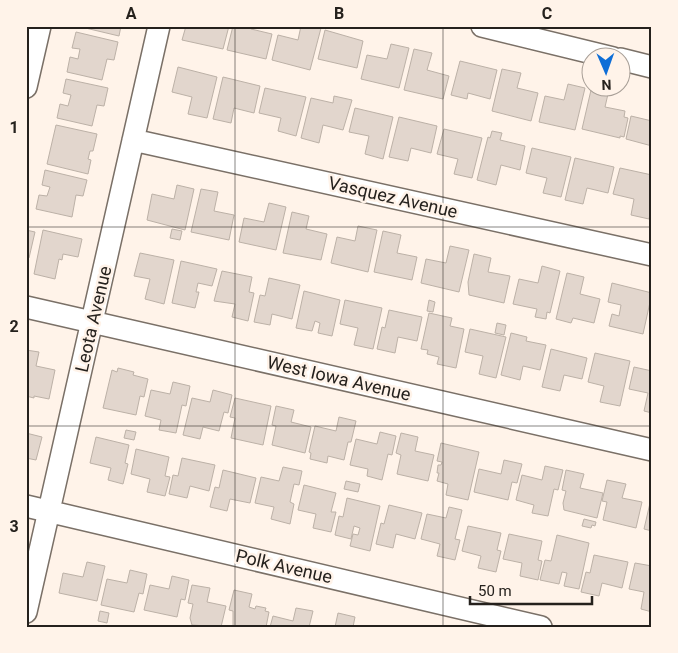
<svg xmlns="http://www.w3.org/2000/svg" width="678" height="653" font-family="Roboto,sans-serif">
<style>
.building{fill:#e2d6cd;stroke:#bcb1a7}
.lines{fill:none;stroke-linecap:round;stroke-linejoin:round}
.minor-casing{stroke:#7a7067;stroke-width:24}
.minor{stroke:#fff;stroke-width:21}
.grid{fill:none;stroke:#25211d;stroke-width:1;stroke-opacity:0.55}
.labels{text-anchor:middle;dominant-baseline:central;stroke-width:5;stroke-linejoin:round;paint-order:stroke}
.street-label{font-size:18px;fill:#25211d;stroke:#fff3e9}
.neatline{fill:none;stroke:#25211d;stroke-width:2}
.grid-label{font-size:16px;text-anchor:middle;font-weight:bold;fill:#25211d}
</style>
<rect width="100%" height="100%" fill="#fff3e9"/>
<!-- building -->
<path class="building" d="M77,26H121L119,36Z
M186,26H229L223,49L182,40Z
M233,26H252L251,29L272,34L266,59L227,50Z
M301,26L321,28L310,70L272,60L278,35L298,40Z
M325,30L363,41L357,68L318,59Z
M76,32L118,42L114,60L107,59L102,80L67,72L70,57L78,59L80,49L72,48Z
M391,44L409,48L399,88L361,79L367,55L387,59Z
M414,49L432,53L427,70L449,76L443,99L404,90Z
M460,61L497,70L490,99L468,93L467,99L451,95Z
M178,67L217,77L207,118L188,114L192,97L172,92Z
M502,69L521,73L517,88L538,93L531,121L492,111Z
M223,77L260,86L254,113L234,108L231,123L213,119Z
M66,79L108,88L104,106L97,105L92,126L57,118L60,104L68,106L71,95L63,93Z
M568,84L585,88L575,130L539,122L545,96L564,100Z
M265,88L306,97L296,136L278,131L281,118L259,113Z
M591,90L608,94L605,107L625,111L624,117L628,118L624,137L620,136V138L582,129Z
M334,96L352,100L343,130L323,125L319,143L301,138L311,98L333,103Z
M355,108L393,117L383,159L365,154L369,136L349,132Z
M631,116L652,121V146L626,139Z
M399,117L437,126L431,153L411,148L408,161L389,157Z
M56,125L97,134L93,151H90L88,159L91,160L88,174L47,164Z
M444,129L482,138L472,178L454,174L458,159L437,154Z
M492,131L502,133L500,140L525,146L520,170L501,165L496,185L477,180L488,137L490,138Z
M532,148L571,157L561,197L543,193L547,178L526,173Z
M575,158L614,167L608,193L587,188L583,204L565,200Z
M620,168L652,175V205L649,219L631,215L634,199L613,194Z
M45,170L87,180L83,196L76,195L72,217L36,209L39,195L47,196L50,187L42,185Z
M177,185L194,189L185,230L147,220L152,194L174,199Z
M201,189L218,192L214,211L234,215L229,240L191,232Z
M269,203L286,207L276,250L239,242L244,218L264,222Z
M292,212L309,216L306,229L327,234L321,260L283,253Z
M358,226L377,230L368,272L331,263L337,237L355,241Z
M172,229L182,231L180,240L170,238Z
M26,230L35,232L29,258L26,257Z
M43,230L82,239L78,257L63,254L62,260L59,259L55,279L34,274Z
M383,231L401,235L397,253L417,257L412,280L374,272Z
M450,246L469,250L459,292L421,283L426,259L446,263Z
M140,253L174,260L164,304L145,299L150,279L134,276Z
M474,254L491,258L488,272L510,276L504,303L469,295L468,282Z
M181,261L217,269L212,286L198,283L196,292H199L195,308L172,303Z
M542,266L560,271L550,313L547,312L546,319L535,317L537,309L513,304L519,279L538,283Z
M222,271L252,277L249,292L254,293L248,321L232,317L235,304L214,301Z
M567,273L584,277L580,294L600,299L594,323L573,318L571,323L556,319Z
M269,278L300,285L292,319L272,314L270,325L254,322L260,295L265,296Z
M612,283L652,293L643,334L609,326L612,314L619,316L621,305L608,302Z
M304,291L340,300L332,336L318,333L320,323L315,321L312,331L296,328Z
M345,300L382,308L373,349L354,345L358,328L340,324Z
M429,300L435,302L433,312L427,311Z
M389,310L422,317L417,341L398,337L395,353L377,349L382,327L385,328Z
M429,313L452,318L450,326L464,329L456,368L437,364L439,357L427,354L428,350L421,349Z
M497,323L506,325L504,335L495,333Z
M470,329L506,337L496,378L479,374L483,356L465,352Z
M511,333L527,337L526,341L546,345L540,370L523,366L520,380L501,375Z
M551,349L587,358L582,379L564,375L560,391L542,387Z
M26,350L39,352L36,366L55,370L49,399L34,396V398L26,396Z
M595,353L630,361L620,406L600,402L604,386L588,382Z
M634,367L652,371V413L644,411L648,393L629,389Z
M118,368L134,372L133,375L148,379L144,397L140,396L136,415L103,408L112,370L117,372Z
M173,382L190,386L186,406L182,405L176,433L159,430L161,420L145,416L151,390L170,394Z
M213,390L232,395L228,413L224,412L219,431L203,427L200,439L183,435L192,398L210,402Z
M235,398L271,406L263,445L231,438L235,418L230,417Z
M276,406L294,410L291,422L311,427L305,453L272,445L276,426L272,425Z
M339,417L356,421L351,442H348L344,460L328,456L327,463L310,459L311,453L309,452L315,426L336,431Z
M126,430L136,432L134,440L124,438Z
M380,432L396,436L392,455L388,454L382,480L367,476L368,469L350,465L356,439L377,444Z
M26,433L42,437L36,460L26,458Z
M401,433L418,437L415,451L434,455L428,481L397,474L401,455L396,453Z
M96,437L129,445L125,463L128,464L123,484L108,480L111,468L90,463Z
M441,443L479,452L468,500L446,495L448,484L437,481L439,473H437L438,465H441L442,462L437,461Z
M136,449L169,457L165,476L170,477L165,496L147,492L150,479L131,474Z
M182,458L215,465L209,491L190,486L187,498L169,494L173,475L178,476Z
M504,460L522,464L517,483L512,482L508,500L474,492L479,469L501,474Z
M545,466L563,470L558,490L554,489L548,516L532,513L534,505L516,500L522,475L542,480Z
M283,467L302,471L299,485L294,484L290,502L294,504L290,524L271,519L274,507L255,503L261,477L279,481Z
M223,470L256,478L250,503L230,499L227,511L210,507L215,487L219,488Z
M566,470L584,474L580,488L603,493L597,518L564,510L563,503L566,491L562,490Z
M607,480L626,484L622,498L642,502L636,528L603,520L607,502L602,501Z
M346,481L360,484L358,492L344,489Z
M304,485L336,493L331,512H336L331,532L313,528L316,514L298,510Z
M347,498L380,506L370,551L350,546L353,534L358,535L360,528L354,526L351,539L335,535L339,516L343,517Z
M650,503H652V531L644,529Z
M389,505L422,513L415,539L396,534L393,548L376,544L381,523L384,524Z
M449,507L462,510L455,539L460,540L455,560L437,556L440,544L421,539L427,514L446,518Z
M584,519L596,522L595,526L592,525L591,528L582,526Z
M468,526L501,533L497,550L501,551L496,572L478,568L481,556L462,551Z
M509,534L542,541L538,560L542,561L538,580L520,576L522,563L503,559Z
M557,535L589,543L579,589L564,586L567,573L562,572L559,584L540,580L545,560L551,561Z
M594,555L628,562L622,588L602,583L599,596L581,592L586,572L590,573Z
M87,562L105,566L97,601L59,593L63,573L83,577Z
M635,563L652,566V612L641,609L644,592L629,589Z
M130,570L147,574L143,594L139,593L134,612L101,605L107,579L127,583Z
M172,576L189,580L185,600L181,599L177,617L144,610L150,585L169,589Z
M192,585L210,588L207,602L226,606L221,627L192,625L190,618L193,604L188,603Z
M234,590L252,594L249,607L255,609L256,606L266,608L265,611L269,612L266,627H233V611L229,610Z
M296,608L313,611L309,627H270L273,616L293,621Z
M100,611L109,613L107,623L98,621Z
M338,613L355,617L353,627H335Z"/>
<g class="lines">
<defs>
<path id="minor" d="M482,26L613,58
M620,59L652,67
M26,87L40,26
M133,140L652,255
M26,307L652,450
M26,506L541,627
M26,612L159,26"/>
</defs>
<!-- minor casing -->
<use href="#minor" class="minor-casing"/>
<!-- minor -->
<use href="#minor" class="minor"/>
</g>
<!-- grid -->
<path class="grid" d="M235,26V627M443,26V627M26,227H652M26,426H652"/>
<g class="labels">
<!-- street labels -->
<g class="street-label">
<text transform="translate(393 197) rotate(13)">Vasquez Avenue</text>
<text transform="translate(93 319) rotate(-77)">Leota Avenue</text>
<text transform="translate(339 378) rotate(13)">West Iowa Avenue</text>
<text transform="translate(284 566) rotate(13)">Polk Avenue</text>
</g>
</g>
<!-- border -->
<rect width="678" height="653" fill="none" stroke="#fff3e9" stroke-width="55"/>
<!-- north arrow -->
<g transform="translate(606 72) rotate(178)"><circle r="24" fill="#fff3e9" stroke="#a89f97"/>
<path d="M0-4L9 19L0 12L-9 19Z" fill="#0e6ed7"/>
<text y="-8" font-size="14" font-weight="bold" text-anchor="middle" fill="#25211d">N</text>
</g>
<!-- scale -->
<path d="M470 596v8h122v-8" fill="none" stroke="#25211d" stroke-width="2.5"/>
<text x="478" y="596" font-size="15" fill="#25211d" stroke="#fff3e9" stroke-width="4" paint-order="stroke">50 m</text>
<rect x="28" y="28" width="622" height="598" class="neatline"/>
<g class="grid-label">
<text x="131" y="19">A</text>
<text x="339" y="19">B</text>
<text x="547" y="19">C</text>
<text x="14" y="133">1</text>
<text x="14" y="332">2</text>
<text x="14" y="532">3</text>
</g>
</svg>
